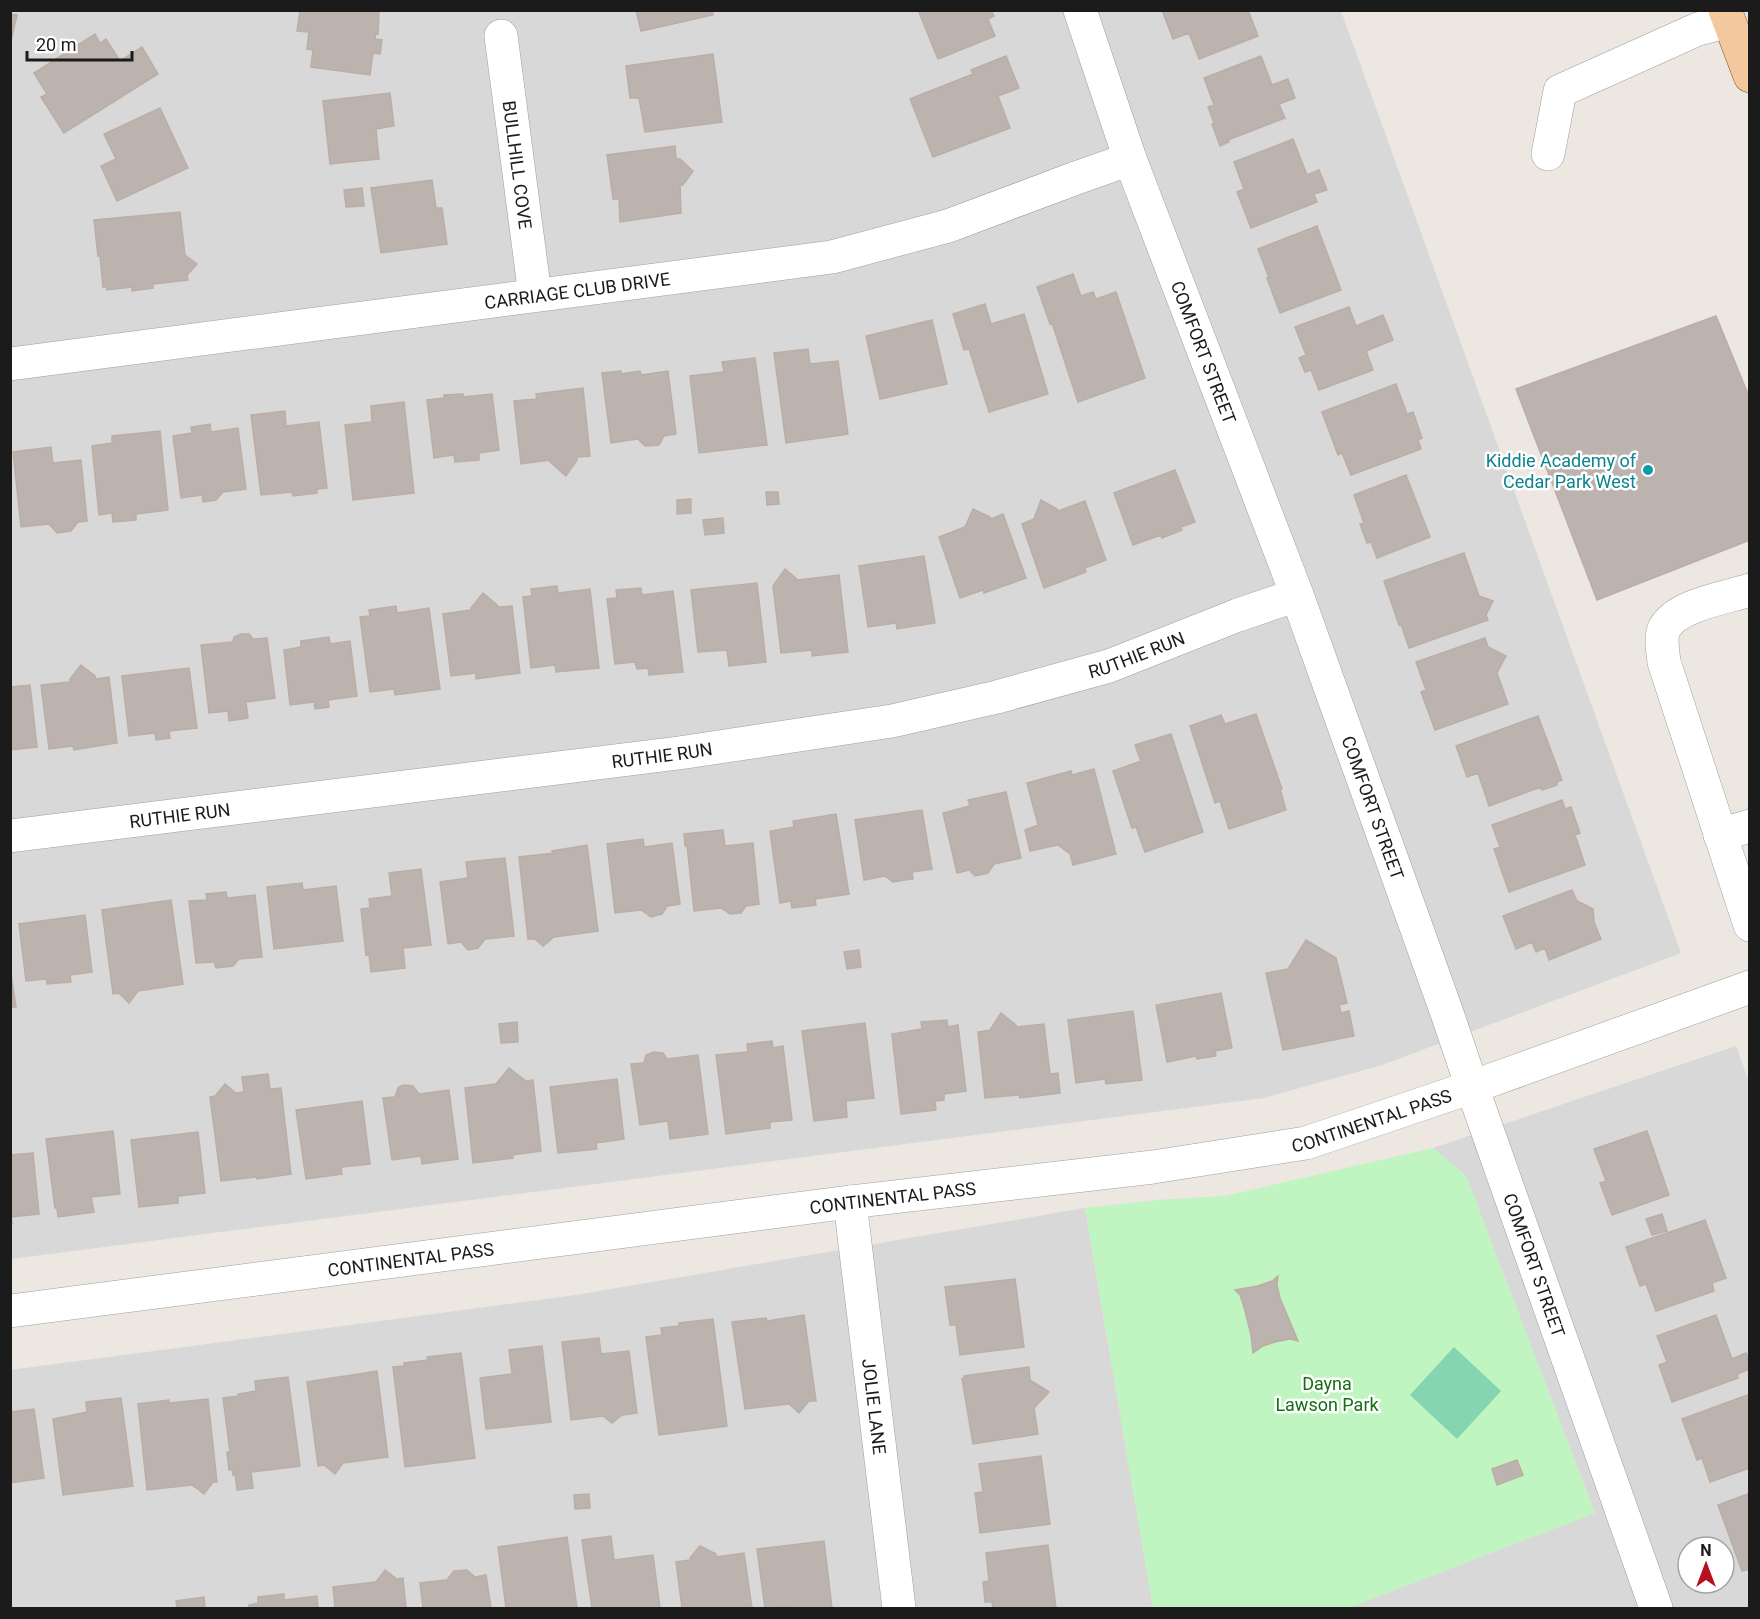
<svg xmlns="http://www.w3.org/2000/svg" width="1760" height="1619" font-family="Roboto,sans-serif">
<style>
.residential{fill:#d9d8d8;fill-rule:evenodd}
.park{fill:#c0f4c0}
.pitch{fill:#85d5b0}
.building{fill:#bcb3ae;stroke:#bcada5;stroke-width:1.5}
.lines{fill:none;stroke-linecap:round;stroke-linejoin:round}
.minor-casing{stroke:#9f9f9f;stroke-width:34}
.major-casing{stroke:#86540c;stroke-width:34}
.minor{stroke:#fff;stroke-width:33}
.major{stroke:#f3c89f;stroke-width:33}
.culture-dot{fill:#0f9aa8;stroke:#fff;stroke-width:2}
.labels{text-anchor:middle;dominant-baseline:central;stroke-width:5;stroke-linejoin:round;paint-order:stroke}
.street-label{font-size:18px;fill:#1b1b1b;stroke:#fff}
.culture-label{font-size:18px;fill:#0d838f;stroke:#fff;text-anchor:end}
.park-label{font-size:18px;fill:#146e14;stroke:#fff}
</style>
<rect width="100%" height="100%" fill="#ece7e1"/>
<!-- residential -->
<path class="residential" d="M10,11H1341L1681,953L1382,1065L1264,1098L11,1259Z
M1736,1046L1750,1085L1749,1608H1348L1595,1513L1466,1176L1433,1148ZM1688,1547H1724V1583H1688Z
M1085,1208L1153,1608H11L10,1370L576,1295Z"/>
<!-- park -->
<path class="park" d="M1433,1148L1466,1176L1595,1513L1348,1608H1153L1085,1208L1156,1200L1225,1196Z"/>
<!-- pitch -->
<path class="pitch" d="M1454,1347L1501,1391L1457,1439L1410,1395Z"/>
<!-- building -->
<path class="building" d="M300,10H379L378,34L376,33L375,39L382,40L380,54L373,53L370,75L311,67L313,50L307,49L309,32L297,31Z
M636,10H712L713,15L641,31Z
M918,10H991L994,16L988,19L995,36L938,59Z
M1162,10H1248L1258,36L1199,59L1189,33L1173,39Z
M10,14L17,15L10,45Z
M95,34L100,43L106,39L120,61L142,47L158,74L64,133L41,97L47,94L34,73Z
M713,54L722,122L645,132L639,98H630L626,66Z
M1006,56L1019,88L998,96L1010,128L933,157L910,99L973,74L971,70Z
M1261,56L1272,85L1288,79L1295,98L1279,104L1285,118L1228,140L1229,142L1220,146L1212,124L1214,123L1208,107L1214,105L1204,78Z
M390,93L394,126L376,129L379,159L330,164L323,101Z
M160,108L188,168L117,201L101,166L116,159L104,134Z
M1293,139L1307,175L1319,170L1327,190L1314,194L1317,202L1251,228L1237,192L1244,189L1234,162Z
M675,146L676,159H680L693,171L683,185H680L681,213L620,222L619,199H613L607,155Z
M432,180L436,208H442L447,244L381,253L371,188Z
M362,188L364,206L346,207L344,190Z
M180,212L185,255L197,264L187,275L188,280L153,284V288L132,291V287L107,290V287H103L100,256H98L94,220Z
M1317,226L1341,290L1280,313L1267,278H1269L1258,249Z
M1073,274L1081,296L1093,292L1096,299L1116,292L1145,378L1078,402L1052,323L1050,324L1037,287Z
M985,304L991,324L1024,314L1048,394L989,412L969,349L964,350L953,314Z
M1349,307L1356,326L1383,315L1393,340L1366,351L1373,370L1319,390L1311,370L1305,372L1299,358L1306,355L1295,327Z
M1716,316L1750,399V540L1597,600L1516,389Z
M932,320L947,384L880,399L866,336Z
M808,349L810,364L838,361L848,434L786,443L774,353Z
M755,358L767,445L699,453L690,376L724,372L722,362Z
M621,371V374L640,371L641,375L668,371L676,434L664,436L659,445L645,446L638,439L611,443L602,373Z
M1396,384L1407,414L1413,412L1422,438L1418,440L1421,449L1351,475L1342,453L1338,455L1322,412Z
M583,388L590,456L577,457V460L566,476L550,462V460L521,464L514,401L537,399L536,394Z
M463,394V397L492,394L499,450L479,453V460L455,462L454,455L434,458L427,400L444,398V395Z
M404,402L414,493L353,500L345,425L372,422L371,406Z
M285,411L286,426L319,422L327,488L317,489V493L293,496L292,492L261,495L251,415Z
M210,424L211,432L238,428L246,489L223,492L216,500L203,502L202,495L181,498L173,436L192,433L191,427Z
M160,431L168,510L136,514V520L113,522L112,513L99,515L92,446L112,443V436Z
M51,447L53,463L81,460L87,521L78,522L71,531L57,533L49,524L21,527L13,452Z
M1175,470L1195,522L1181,527L1182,530L1162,538L1161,535L1133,545L1114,493Z
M1406,475L1430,537L1377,558L1371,542L1367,543L1360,524L1364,523L1354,495Z
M766,492H778L779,504L767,505Z
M691,499V513L677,514V500Z
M1041,500L1057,509L1058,511L1085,501L1106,560L1085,568L1086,572L1044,588L1022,524L1034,519Z
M973,509L990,517L991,519L1003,514L1026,578L984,593L983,590L960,598L939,537L965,527Z
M723,518L724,533L705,535L703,520Z
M1464,553L1479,596L1493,601L1486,615L1488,620L1409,648L1401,624L1399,625L1384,581Z
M924,556L935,623L897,629L896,623L868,627L859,566Z
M785,569L798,580L839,575L848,652L812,656V650L781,653L773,586Z
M757,583L766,662L729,666L727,650L698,652L691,590Z
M557,586L558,593L590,589L599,668L556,672L555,665L531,668L523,597L532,596L531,589Z
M641,588L642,595L673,591L683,672L649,675L648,668L637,669L635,662L615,664L607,599L617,598L616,590Z
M483,593L497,605L498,607L512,606L520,673L476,679V673L451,676L443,614L471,610V608Z
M396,606L397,613L429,608L440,689L395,695L394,689L370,692L360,617L370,616L369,610Z
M241,634H249L253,639L267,638L275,698L246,702L248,718L229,721L228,711L209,713L201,645L233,642L234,637Z
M329,637L330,644L350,641L357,696L328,700L329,707L315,709L314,702L290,705L284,650L301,647V641Z
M1485,638L1488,647L1506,656L1497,673L1508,704L1435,730L1421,692L1426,690L1416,662Z
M81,665L95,676L96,679L109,677L117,743L74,750L73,746L49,749L41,685L70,682V679Z
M189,668L197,728L169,731L170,738L156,740L155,733L129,736L122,676Z
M30,685L37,747L10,750V687Z
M1256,714L1282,789H1280L1286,810L1229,829L1220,801L1215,803L1190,726L1221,715L1225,724Z
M1538,716L1562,780L1557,782V785L1542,790L1541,787L1489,806L1478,773L1467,777L1456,746Z
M1171,734L1203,832L1145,852L1136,827L1132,828L1113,771L1141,761L1135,745Z
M1094,769L1116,854L1073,865L1070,854L1058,845L1030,851L1025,830L1038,825L1027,783L1071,771L1072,775Z
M1006,792L1021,858L994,864L988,873L975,876L969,870L957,873L943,813L970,806L968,800Z
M1562,800L1565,809L1571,807L1580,833L1575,835L1585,865L1509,892L1494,849L1500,847L1492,825Z
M922,810L932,869L912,872L913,879H911L893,882L885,876L864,880L855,820Z
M836,814L849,894L815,899L816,905L792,908L791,901L780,903L770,831L794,827L793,821Z
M723,830L725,846L753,843L759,904L746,906L741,913L730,914L721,908L694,911L687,845L685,846L684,834Z
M643,839L644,847L672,843L680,904L667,906L662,914L651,917L641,910L615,913L607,844Z
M587,845L598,931L554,937L543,946L535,939H528L519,857L555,853L552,851Z
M505,858L514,936L485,939L478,948L468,950L461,942L448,944L440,882L468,878L466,862Z
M421,869L431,945L403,948L405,968L371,972L369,954L366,955L361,909L370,908L369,899L392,896L389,873Z
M302,883L303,890L336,886L343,941L274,949L267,887Z
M1572,890L1577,901L1593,909L1594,922L1601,939L1549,960L1545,948L1536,952L1532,942L1516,949L1503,916Z
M226,892L227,898L255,895L262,957L239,959L233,966L216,968L214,962L196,963L189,901L207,900L206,894Z
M171,900L183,984L138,991L129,1003L119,993L113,994L102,910Z
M85,915L92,972L70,975L71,982L47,984L46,979L26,981L19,924Z
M1306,940L1336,958L1347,1003L1339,1005L1341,1013L1349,1011L1354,1036L1283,1050L1266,973L1288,969Z
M859,950L861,967L847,969L844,952Z
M10,967L16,1007H10Z
M1221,993L1232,1048L1215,1051L1216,1056L1197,1059L1196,1056L1167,1062L1156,1005Z
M1133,1011L1142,1080L1106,1084L1105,1079L1076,1083L1068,1020Z
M1001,1013L1016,1025V1027L1044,1024L1050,1074L1058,1073L1060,1093L1020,1098L1019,1095L985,1098L978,1032L990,1030Z
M947,1020L948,1027L958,1025L966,1091L944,1094V1100L935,1101L936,1110L901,1114L892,1034L922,1029L921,1022Z
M517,1022L518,1042L501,1043L499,1024Z
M865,1023L874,1098L846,1101L847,1117L814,1121L802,1031Z
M772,1041L773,1048L783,1046L792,1120L770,1122V1128L726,1134L716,1055L748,1052L747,1044Z
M654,1052L663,1053L667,1059L698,1055L708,1134L670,1139L668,1121L640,1125L631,1064L644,1063L646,1055Z
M509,1068L526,1081L533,1080L541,1151L512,1155L513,1158L473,1163L465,1088L496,1084Z
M268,1074L270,1089L281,1088L291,1174L257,1179L256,1177L221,1181L210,1097L215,1096L225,1084L236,1093L244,1092L242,1077Z
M617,1079L624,1139L596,1143L597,1149L558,1153L550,1087Z
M405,1085L413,1086L419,1094L449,1090L458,1159L422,1164L421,1156L392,1160L383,1098L395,1097L398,1088L401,1086Z
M362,1101L370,1164L341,1167L342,1174L306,1179L296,1110Z
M113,1131L120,1194L91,1197L94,1212L58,1217L57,1208H55L46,1139Z
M1647,1131L1669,1195L1612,1215L1600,1183L1606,1181L1594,1149Z
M198,1132L205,1193L178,1196V1203L139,1207L131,1140Z
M33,1153L39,1214L11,1217L12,1224H10V1155Z
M1662,1214L1667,1231L1652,1235L1646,1219Z
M1705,1220L1726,1278L1712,1283L1714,1291L1656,1311L1646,1284L1640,1286L1626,1247Z
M1278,1276L1277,1285L1280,1298L1298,1341L1290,1339L1275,1342L1263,1346L1253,1353L1251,1335L1244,1307L1240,1295L1235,1290L1258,1286L1272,1281Z
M1015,1279L1024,1347L960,1355L956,1325H950L945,1287Z
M804,1315L816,1401H809L799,1413L789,1404L745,1409L732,1322L766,1318L767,1321Z
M1716,1315L1732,1359L1746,1353L1750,1363V1369L1737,1374L1738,1378L1672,1402L1659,1365L1667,1362L1657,1336Z
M713,1319L727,1426L659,1435L646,1337L662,1335L661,1328L679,1326V1323Z
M599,1338L601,1354L629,1351L637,1413L622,1415L612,1423L603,1416L571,1420L562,1342Z
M542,1346L551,1422L486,1429L480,1378L512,1374L509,1350Z
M461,1353L475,1458L405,1467L393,1367L404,1366V1363L428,1360L427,1357Z
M1029,1367L1030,1380L1049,1392L1034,1408L1038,1434L973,1444L962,1379L964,1378V1376Z
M377,1371L388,1457L343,1463L335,1474L324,1465L318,1466L307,1382Z
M288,1377L300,1466L251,1472L253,1488L237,1490L235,1474L233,1475L232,1469L229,1470L227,1452H230L223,1398L239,1396L238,1394L256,1391L255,1381Z
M1750,1394V1468L1710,1482L1702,1458L1697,1460L1682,1419Z
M121,1398L133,1486L63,1495L53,1419L87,1412L86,1402Z
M208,1399L217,1482H213L204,1494L192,1485L147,1490L138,1404L169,1400V1403Z
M34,1409L44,1478L10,1483V1412Z
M1041,1456L1050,1524L980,1533L975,1493L983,1492L979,1464Z
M1517,1460L1523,1475L1497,1485L1492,1469Z
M1750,1493V1569L1742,1571L1718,1505Z
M589,1494L590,1508L575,1509L574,1495Z
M611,1536L614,1560L653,1555L660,1608H592L582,1540Z
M567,1537L577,1608H506L498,1547Z
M824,1541L832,1608H793V1607L765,1608L757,1549Z
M1048,1545L1056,1608H993L992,1602H985L983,1582L989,1581L986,1553Z
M700,1546L716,1554V1557L744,1553L752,1608H682L676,1562L690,1560V1558Z
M385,1570L397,1579L403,1578L406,1608H335L333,1587L376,1582Z
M467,1570L475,1577L486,1575L491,1608H423L420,1583L447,1580L454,1571Z
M284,1594V1600L317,1596L318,1608H249V1605L258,1603V1597Z
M204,1597L205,1608H177L176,1601Z"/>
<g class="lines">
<defs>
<g id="minor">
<path id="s1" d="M1080,10L1130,159L1297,595L1447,1013L1472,1087L1656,1608"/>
<path id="s2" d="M501,36L535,295"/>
<path d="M1548,154L1560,91L1698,29L1729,21"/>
<path id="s3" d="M10,364L832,257L948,226L1076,178L1130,159"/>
<path d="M1750,590C1725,598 1676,605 1664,629C1660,639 1663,652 1664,662L1750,925"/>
<path d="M1720,835L1750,826"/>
<path id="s4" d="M10,836L679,753L892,721L997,697L1109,666L1238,615L1297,595"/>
<path id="s5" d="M850,1202L899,1608"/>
<path id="s6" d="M10,1311L850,1202L1153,1167L1306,1143L1472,1087L1750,987"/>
</g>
<path id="major" d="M1725,10L1750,76"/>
</defs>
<!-- minor casing -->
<use href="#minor" class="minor-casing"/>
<!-- major casing -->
<use href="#major" class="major-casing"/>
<!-- minor -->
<use href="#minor" class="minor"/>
<!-- major -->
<use href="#major" class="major"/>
</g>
<!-- markers -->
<circle class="culture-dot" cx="1648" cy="470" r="6"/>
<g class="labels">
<!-- street labels -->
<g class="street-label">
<text stroke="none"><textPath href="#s2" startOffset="130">BULLHILL COVE</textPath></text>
<text stroke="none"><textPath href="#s3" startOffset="572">CARRIAGE CLUB DRIVE</textPath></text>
<text stroke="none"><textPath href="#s1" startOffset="364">COMFORT STREET</textPath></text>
<text stroke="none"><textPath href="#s4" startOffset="1143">RUTHIE RUN</textPath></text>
<text stroke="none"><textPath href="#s4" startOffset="657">RUTHIE RUN</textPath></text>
<text stroke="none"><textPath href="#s1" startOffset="850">COMFORT STREET</textPath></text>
<text stroke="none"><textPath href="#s4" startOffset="171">RUTHIE RUN</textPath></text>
<text stroke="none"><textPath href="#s6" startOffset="1376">CONTINENTAL PASS</textPath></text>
<text stroke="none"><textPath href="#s6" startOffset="890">CONTINENTAL PASS</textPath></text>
<text stroke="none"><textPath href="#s6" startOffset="404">CONTINENTAL PASS</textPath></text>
<text stroke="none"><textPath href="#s1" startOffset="1335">COMFORT STREET</textPath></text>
<text stroke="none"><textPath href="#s5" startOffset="206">JOLIE LANE</textPath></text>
</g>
<!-- culture labels -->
<g class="culture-label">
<text x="1636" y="460">Kiddie Academy of<tspan x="1636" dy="21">Cedar Park West</tspan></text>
</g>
<!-- park labels -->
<g class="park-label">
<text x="1327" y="1383">Dayna<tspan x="1327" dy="21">Lawson Park</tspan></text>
</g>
</g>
<!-- border -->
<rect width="1760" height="1619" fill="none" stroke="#1b1b1b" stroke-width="24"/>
<!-- north arrow -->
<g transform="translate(1706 1565)"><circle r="28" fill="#ffffff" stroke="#a4a4a4" stroke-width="1.5"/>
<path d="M0-4.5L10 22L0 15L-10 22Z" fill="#b5111e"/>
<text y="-9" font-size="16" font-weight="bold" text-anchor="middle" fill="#1b1b1b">N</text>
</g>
<!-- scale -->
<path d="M27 51v9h105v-9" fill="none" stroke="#1b1b1b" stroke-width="3"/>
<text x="36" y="51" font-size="18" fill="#1b1b1b" stroke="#ffffff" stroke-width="4.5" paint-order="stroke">20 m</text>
</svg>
